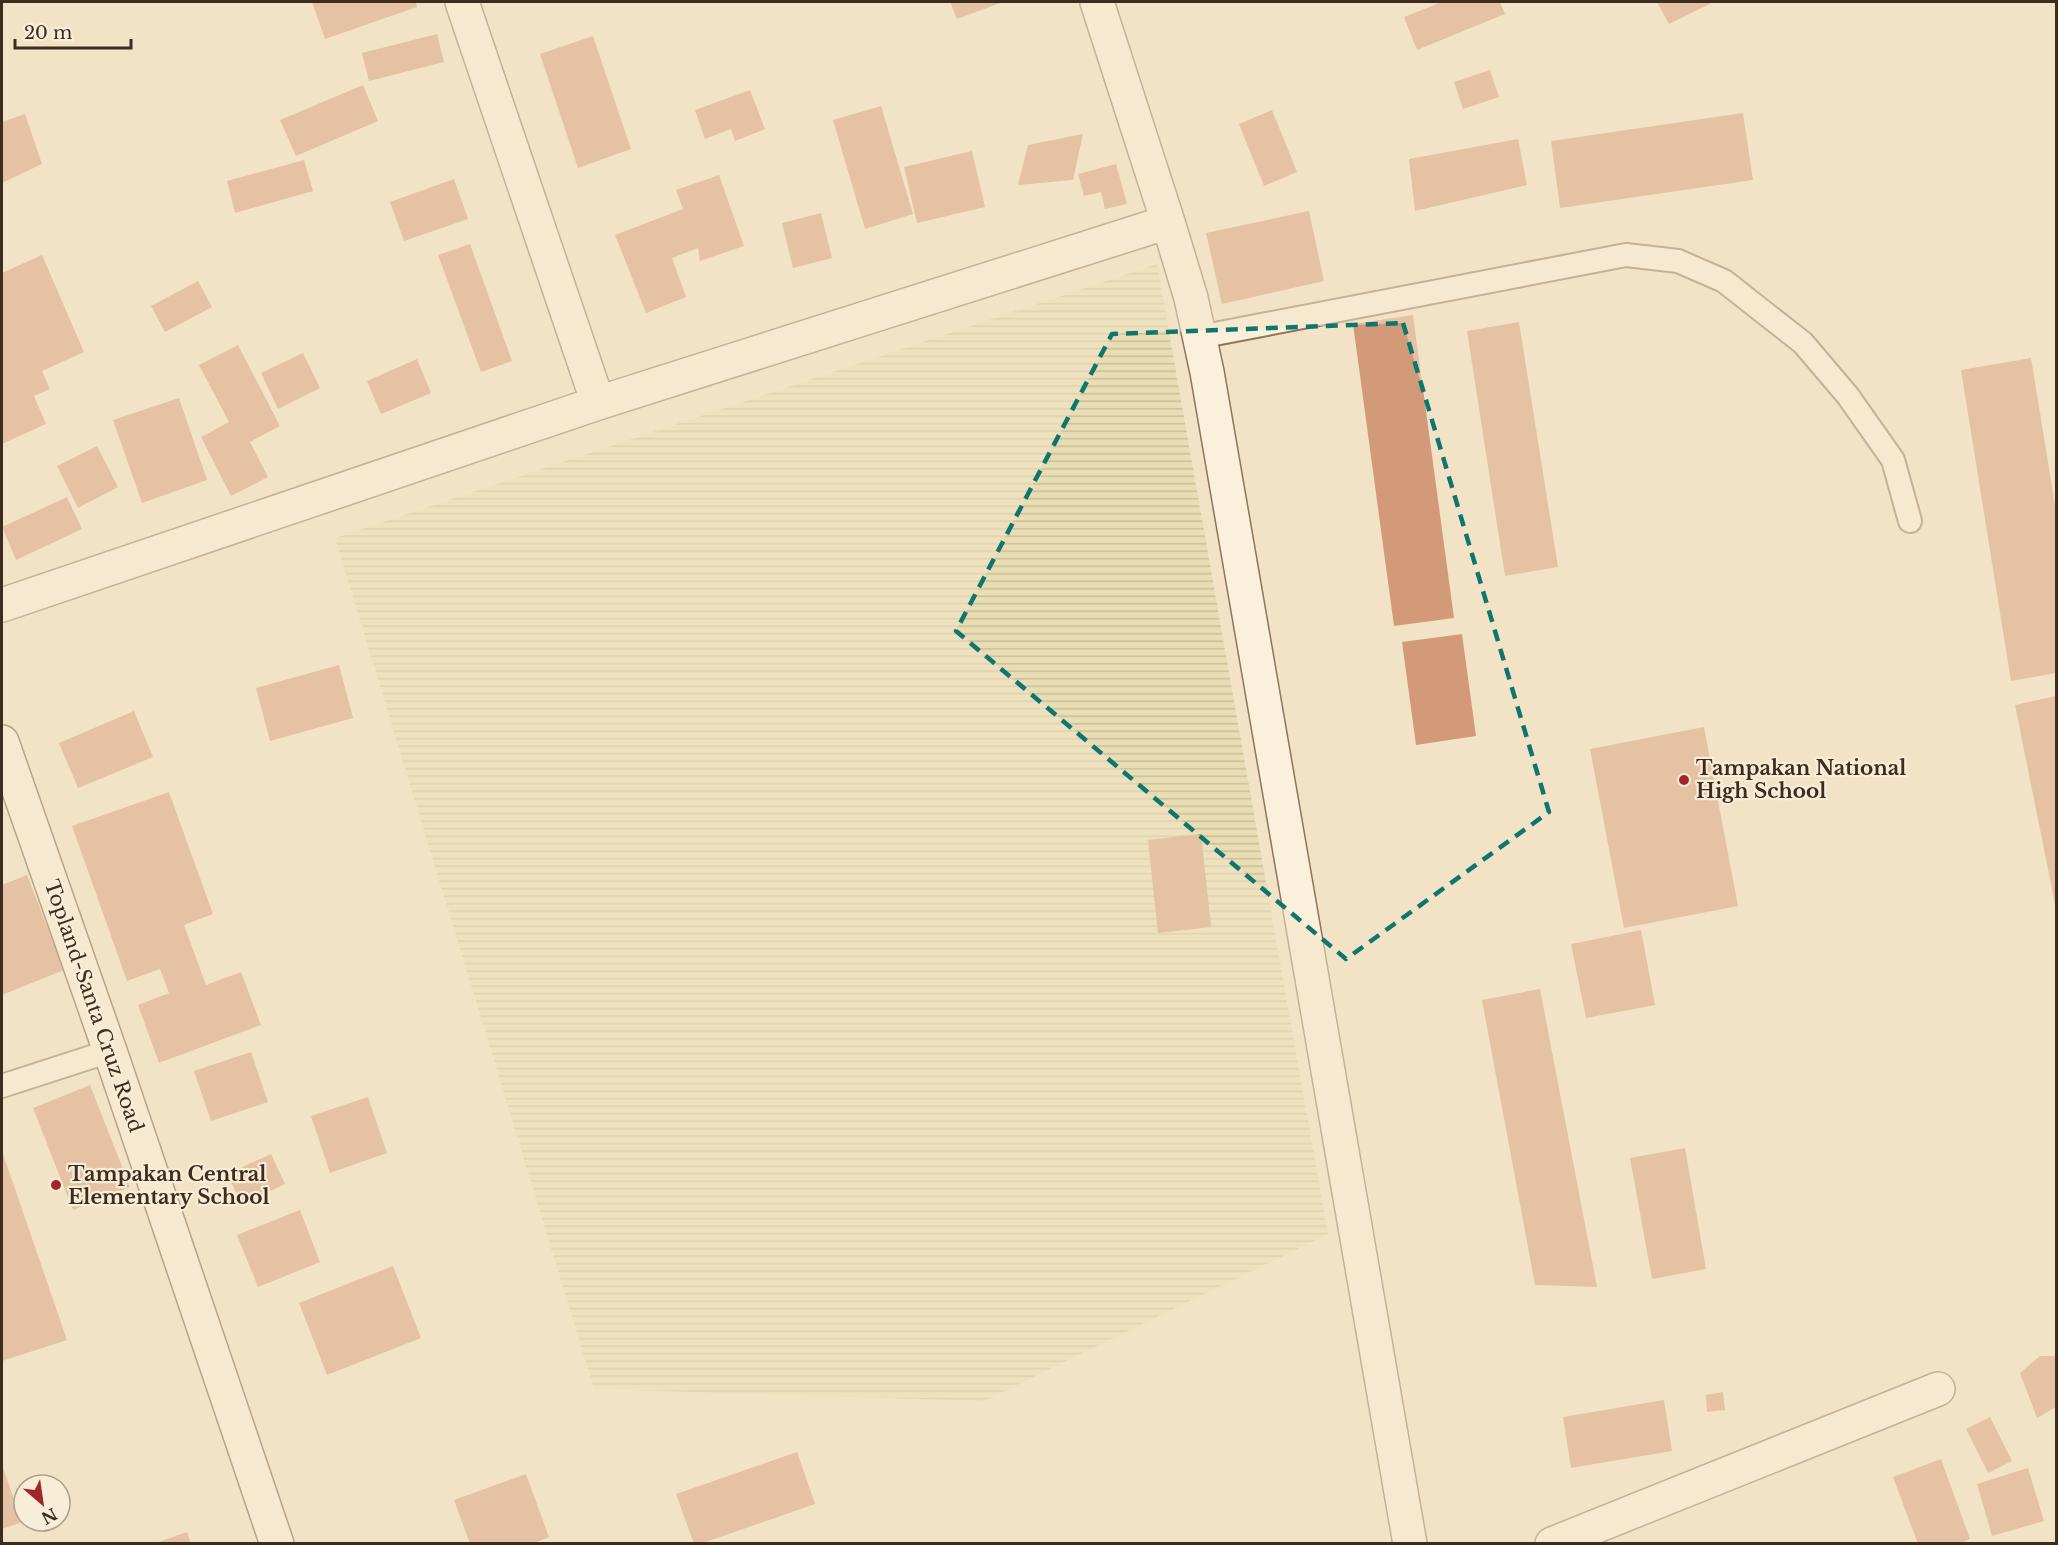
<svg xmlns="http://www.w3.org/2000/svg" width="2058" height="1545" font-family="'Libre Baskerville',serif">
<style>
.farmland{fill:url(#farmland-rules)}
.building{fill:#d39a79}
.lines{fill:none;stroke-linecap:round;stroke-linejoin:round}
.lane-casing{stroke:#8f745a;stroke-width:26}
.street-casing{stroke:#8f745a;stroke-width:36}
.secondary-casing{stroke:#71553d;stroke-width:36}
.lane{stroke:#fbf0db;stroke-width:22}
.street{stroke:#fbf0db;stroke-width:33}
.secondary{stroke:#fbf0db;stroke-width:33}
.marked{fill:none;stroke:#0f766e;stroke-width:4.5;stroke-dasharray:12 8;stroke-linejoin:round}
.poi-dot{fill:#a3252c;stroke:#f8edd7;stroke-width:2}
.labels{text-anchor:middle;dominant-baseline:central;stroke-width:4.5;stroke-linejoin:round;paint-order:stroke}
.poi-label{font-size:20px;font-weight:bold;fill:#3e2c1f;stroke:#f8edd7;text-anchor:start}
.street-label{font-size:20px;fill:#3e2c1f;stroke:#f8edd7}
</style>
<defs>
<pattern id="farmland-rules" width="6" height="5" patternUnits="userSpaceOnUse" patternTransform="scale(1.5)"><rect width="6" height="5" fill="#e8ddb3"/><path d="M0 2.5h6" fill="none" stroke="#c8be9a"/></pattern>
</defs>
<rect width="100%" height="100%" fill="#f2e3c6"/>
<!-- farmland -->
<path class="farmland" d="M1157,264L1328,1234L984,1401L594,1389L335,538Z"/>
<!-- building -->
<path class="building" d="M312,2H416L417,7L325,39Z
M950,2H1003L957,19Z
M1442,2H1500L1505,14L1417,50L1404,17Z
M1657,2H1714L1669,24Z
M437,34L444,62L369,81L362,53Z
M593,36L631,149L578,168L540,54Z
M1490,70L1499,97L1463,109L1454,82Z
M363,85L378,121L296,156L280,120Z
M750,90L765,129L735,141L731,129L705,139L695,110Z
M881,106L913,214L865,229L833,120Z
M1272,110L1297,172L1264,186L1239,124Z
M1743,113L1753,180L1560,208L1551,141Z
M25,114L42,164L2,183V122Z
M1083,134L1073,180L1018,185L1028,145Z
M1518,139L1527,185L1415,211L1409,159Z
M972,151L985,207L917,223L904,167Z
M304,160L313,191L235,213L227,181Z
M1116,164L1127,204L1105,209L1101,192L1084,196L1078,174Z
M719,175L744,246L700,261L698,248L672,258L686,297L646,313L615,235L683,209L676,190Z
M454,179L468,219L404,241L390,202Z
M1309,211L1324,281L1222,304L1206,233Z
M821,213L832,258L793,268L782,223Z
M470,244L512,361L481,372L438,255Z
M42,255L84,352L42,371L50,389L34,396L46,424L2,444V273Z
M198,281L212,307L165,332L151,306Z
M1413,315L1454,618L1394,626L1353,324Z
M1519,322L1558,567L1505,576L1467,331Z
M238,345L280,426L250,442L268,477L231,496L201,437L229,422L199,365Z
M303,353L320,388L278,409L261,373Z
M2031,358L2056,511V673L2011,681L1961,370Z
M417,359L431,393L381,414L367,381Z
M179,398L207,480L142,503L113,420Z
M97,446L118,487L78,508L57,466Z
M67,497L82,529L16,560L2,527Z
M1462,634L1476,736L1416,745L1402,642Z
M339,665L353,718L270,741L256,688Z
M2056,696V904H2055L2015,705Z
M134,711L153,757L78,788L59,743Z
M1704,727L1738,906L1624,928L1590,749Z
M169,792L213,914L184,925L206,985L241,972L261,1025L159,1063L138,1005L169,993L160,969L127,981L72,826Z
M1201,834L1211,927L1158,933L1148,840Z
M27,875L64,970L2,995V885Z
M1641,930L1655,1005L1586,1018L1571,944Z
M1540,989L1597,1287L1535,1285L1482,1000Z
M251,1052L268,1102L211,1121L194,1071Z
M90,1085L130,1187L73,1210L33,1108Z
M368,1097L387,1153L330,1173L311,1116Z
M1685,1148L1706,1269L1652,1279L1630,1158Z
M2,1151L67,1340L2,1361Z
M271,1154L285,1184L242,1204L227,1174Z
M300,1210L320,1262L258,1287L237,1235Z
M393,1266L421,1338L327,1375L299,1303Z
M2040,1356H2056V1407L2037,1418L2020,1373Z
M1723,1392L1725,1410L1707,1412L1706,1395Z
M1664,1400L1672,1451L1571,1468L1563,1417Z
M1990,1417L2012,1461L1988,1473L1966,1429Z
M797,1452L815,1504L700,1544H694L676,1494Z
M1941,1459L1970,1539L1958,1544H1918L1893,1477Z
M2,1465L22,1522L2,1529Z
M2028,1468L2044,1521L1992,1536L1977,1484Z
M526,1474L549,1537L532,1544H470L454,1500Z
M187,1532L191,1544H156V1543Z"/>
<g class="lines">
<defs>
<path id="lane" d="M1199,337L1626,255L1678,261L1724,281L1803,343L1848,396L1893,460L1910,521
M2,1086L110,1051"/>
<path id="street" d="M462,2L598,403
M1168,222L1191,298L1207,372L1410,1544
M2,605L598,403L1168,222L1097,2
M1552,1544L1938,1389"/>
<path id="secondary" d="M2,742L110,1051L277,1544"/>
</defs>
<!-- lane casing -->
<use href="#lane" class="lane-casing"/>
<!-- street casing -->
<use href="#street" class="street-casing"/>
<!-- secondary casing -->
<use href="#secondary" class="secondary-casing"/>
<!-- lane -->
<use href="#lane" class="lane"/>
<!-- street -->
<use href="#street" class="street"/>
<!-- secondary -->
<use href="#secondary" class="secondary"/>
</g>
<!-- marked area -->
<path d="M0 0H2058V1545H0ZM1403,323L1549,812L1346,959L956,631L1112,334Z" fill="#f2e3c6" fill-opacity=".55" fill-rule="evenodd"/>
<path class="marked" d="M1403,323L1549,812L1346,959L956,631L1112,334Z"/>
<!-- markers -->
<g class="poi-dot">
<circle cx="1684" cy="780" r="6"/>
<circle cx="56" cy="1185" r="6"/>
</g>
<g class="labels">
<!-- poi labels -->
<g class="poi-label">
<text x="1696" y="768">Tampakan National<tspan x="1696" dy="23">High School</tspan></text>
<text x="68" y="1174">Tampakan Central<tspan x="68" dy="23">Elementary School</tspan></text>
</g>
<!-- street labels -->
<g class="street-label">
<text transform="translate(94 1006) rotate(71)">Topland-Santa Cruz Road</text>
</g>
</g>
<!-- border -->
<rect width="2058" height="1545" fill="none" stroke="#3e2c1f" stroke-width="6"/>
<!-- north arrow -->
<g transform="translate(42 1503) rotate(151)"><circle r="28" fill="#f8edd7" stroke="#aea08d" stroke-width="1.5"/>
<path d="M0-4.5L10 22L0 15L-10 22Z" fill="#a3252c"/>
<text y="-9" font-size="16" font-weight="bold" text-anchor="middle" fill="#3e2c1f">N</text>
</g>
<!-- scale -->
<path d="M15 39v9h116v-9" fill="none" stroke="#3e2c1f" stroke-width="3"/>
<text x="24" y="39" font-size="18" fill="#3e2c1f" stroke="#f8edd7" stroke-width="4.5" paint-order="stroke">20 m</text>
</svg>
